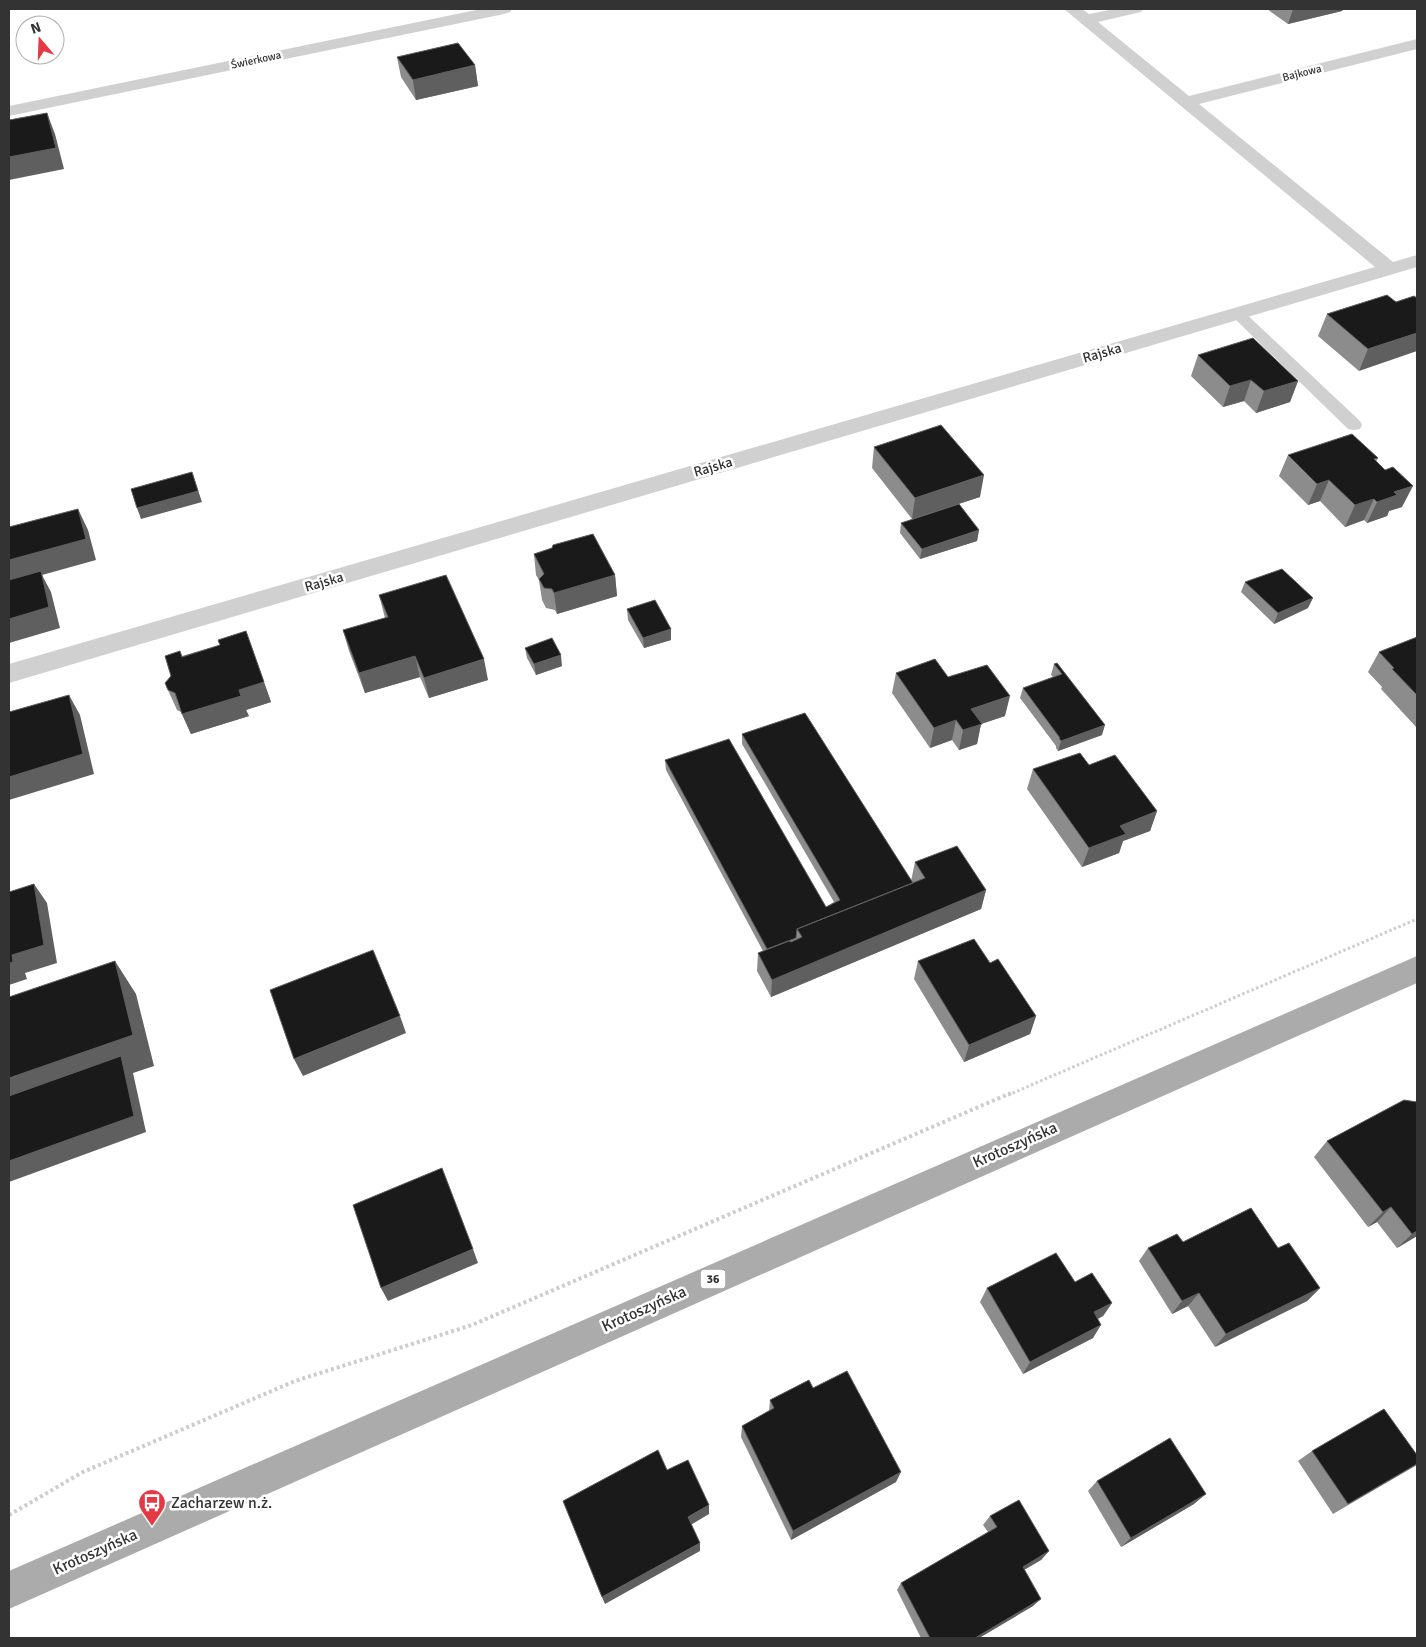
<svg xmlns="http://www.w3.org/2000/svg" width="1426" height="1647" font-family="Signika,sans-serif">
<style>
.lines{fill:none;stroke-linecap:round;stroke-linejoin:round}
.path-far1{stroke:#cdcdcd;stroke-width:3;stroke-dasharray:2.5 2.5;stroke-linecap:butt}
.path{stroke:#cdcdcd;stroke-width:4;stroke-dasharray:3 3;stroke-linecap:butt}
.lane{fill:#d0d0d0;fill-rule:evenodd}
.street{fill:#d0d0d0;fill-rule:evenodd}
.primary{fill:#ababab;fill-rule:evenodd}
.wall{fill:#8c8c8c}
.shaded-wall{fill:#5f5f5f}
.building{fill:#1a1a1a;stroke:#5f5f5f}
.labels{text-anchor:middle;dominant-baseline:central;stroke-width:5;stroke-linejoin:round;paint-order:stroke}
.far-street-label{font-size:11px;fill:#333;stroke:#fff}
.shield{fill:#fff;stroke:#707070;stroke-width:1}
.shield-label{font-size:12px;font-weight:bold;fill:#333}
.street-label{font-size:14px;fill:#333;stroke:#fff}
.near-street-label{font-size:16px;fill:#333;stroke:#fff}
.near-poi-label{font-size:16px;fill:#333;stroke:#fff;text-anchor:start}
</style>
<rect width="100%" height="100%" fill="#fff"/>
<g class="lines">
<!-- path-far1 -->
<path class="path-far1" d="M1008,1095L1417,919"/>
<!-- path -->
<path class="path" d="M9,1515L83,1472L295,1381L472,1325L1011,1093"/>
<!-- lane -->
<path class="lane" d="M1237,308L1242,310L1360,421L1362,425L1360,429L1354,430L1348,429L1232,316L1230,313L1232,310Z"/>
<!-- street -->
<path class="street" d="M481,9H512L510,12L504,14L9,116V106Z
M1064,9H1082L1089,14L1114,9H1143L1141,12L1098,22L1189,96L1417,39V49L1199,104L1393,262L1417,255V267L9,683V664L1375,267Z"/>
<!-- primary -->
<path class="primary" d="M1417,956V983L9,1609V1571Z"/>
</g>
<!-- wall -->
<path class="wall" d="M1267,9H1343L1342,11L1288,24Z
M397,57L475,65L478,86L416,100L401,77Z
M1396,302L1359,371L1318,336L1327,314Z
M1198,355L1298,381L1290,402L1256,413L1244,401L1223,407L1191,376Z
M874,447L980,497L912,519L872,468Z
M1288,455L1378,458L1376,462L1402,507L1389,511L1387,516L1367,523L1364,520L1345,527L1320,501L1308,505L1279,476Z
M901,523L979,530L977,541L920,559L900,533Z
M534,554L615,575L617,596L557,614L555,610L546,608L542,600L539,580L536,575Z
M1245,582L1308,608L1274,624L1241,592Z
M379,595L488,680L429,698L420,677L365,693L349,651L343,630L385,618Z
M627,609L671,629V640L644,648L628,620Z
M246,631L271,702L246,710L249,716L191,734L181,712L177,710L168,690L171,676L182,656L220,645Z
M1417,637V728L1381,689L1382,687L1368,672L1379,652Z
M525,648L562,666L536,675L527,658Z
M1057,663L1102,735L1058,751L1056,748V746L1020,698L1023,688L1053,677L1051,675L1054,664Z
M896,673L948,677L1005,716L981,724L977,744L959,750L952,740L930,748L892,693Z
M742,734L911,881L915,862L986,890L981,909L771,997L757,971L758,953L763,951L666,770L665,760L826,907L834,902L742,744Z
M1089,765L1157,811L1150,831L1123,841L1119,853L1082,867L1027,789L1033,769Z
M918,961L990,963L1036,1016L1030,1034L964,1062L914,979Z
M1417,1102V1236L1397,1248L1377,1222L1368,1227L1314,1157L1327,1141Z
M1183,1242L1278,1248L1320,1288L1307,1301L1215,1347L1188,1306L1172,1314L1139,1261L1148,1248Z
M1075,1282L1112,1303L1103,1316L1098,1319L1093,1338L1023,1374L980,1302L987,1288Z
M770,1400L896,1482L791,1540L741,1437L742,1426L769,1411Z
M1312,1451L1417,1465L1333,1514L1298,1461Z
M1097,1481L1194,1504L1121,1547L1088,1491Z
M990,1516L1049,1551L1041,1560L1024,1570L1033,1606L979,1638H921L897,1590L901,1583L988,1532L983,1525Z"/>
<!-- shaded-wall -->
<path class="shaded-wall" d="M1293,9H1343L1342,11L1288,24Z
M475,65L478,86L416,100L413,80Z
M47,113L55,134L64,169L9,180V157Z
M1417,333V351L1359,371L1368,349Z
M1251,380L1244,401L1223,407L1230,386Z
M1298,381L1290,402L1256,413L1264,391Z
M192,472L202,502L141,519L137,508Z
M984,475L980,497L912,519L915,498Z
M1329,480L1320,501L1308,505L1317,484Z
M1413,486L1402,507L1389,511L1387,516L1367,523L1377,502L1394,492Z
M1374,499L1364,520L1345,527L1355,505Z
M78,509L88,530L96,560L42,575L51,592L60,628L9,643V560Z
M979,530L977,541L920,559L922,549Z
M615,575L617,596L557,614L554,593Z
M1313,598L1308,608L1274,624L1278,613Z
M671,629V640L644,648L643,638Z
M246,631L271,702L246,710L249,716L191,734L182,714L239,690Z
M561,655L562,666L536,675L534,664Z
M415,656L420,677L365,693L359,673Z
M484,659L488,680L429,698L424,678Z
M69,695L80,715L94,774L9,800V777Z
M1010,696L1005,716L981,724L977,744L959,750L963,730L971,709Z
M956,720L952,740L930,748L934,728Z
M1105,725L1102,735L1058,751L1061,741Z
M1157,811L1150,831L1123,841L1119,853L1082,867L1089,848L1120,826Z
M34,884L47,903L57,963L25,973L27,979L9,985V963Z
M986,890L981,909L771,997L772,980Z
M115,961L136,994L154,1066L133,1073L146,1132L9,1182V1078Z
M400,1016L406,1033L303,1076L294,1059Z
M1036,1016L1030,1034L964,1062L969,1045Z
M1391,1207L1377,1222L1368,1227L1383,1212Z
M1417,1231V1236L1397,1248L1412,1234Z
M473,1249L478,1263L388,1301L381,1288Z
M1320,1288L1307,1301L1215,1347L1226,1334Z
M1199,1293L1188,1306L1172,1314L1182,1301Z
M1112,1303L1103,1316L1085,1325L1094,1312Z
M1101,1325L1093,1338L1023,1374L1030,1362Z
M901,1472L896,1482L791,1540L793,1531Z
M1206,1494L1194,1504L1121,1547L1131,1538Z
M709,1505V1514L689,1526L688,1517Z
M700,1543V1551L605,1604L602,1597Z
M1049,1551L1041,1560L1015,1575L1023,1567Z
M1041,1599L1033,1606L979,1638H975Z"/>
<!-- building -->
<path class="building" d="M458,43L475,65L413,80L397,57Z
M47,113L56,148L9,157V120Z
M1387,295L1396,302L1414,296L1417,298V333L1368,349L1327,314Z
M1253,338L1298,381L1264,391L1251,380L1230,386L1198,355Z
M941,425L984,475L915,498L874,447Z
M1352,434L1378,458L1374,459L1385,470L1393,467L1413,486L1394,492L1397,495L1377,502L1374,499L1355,505L1329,480L1317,484L1288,455Z
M192,472L198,491L137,508L131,489Z
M959,504L979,530L922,549L901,523Z
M78,509L86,539L9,560V527Z
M593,534L615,575L554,593L552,589L544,588L539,579L544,574L534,554L552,548L553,545Z
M1282,569L1313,598L1278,613L1245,582Z
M41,571L49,607L9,619V580Z
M446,575L484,659L424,678L415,656L359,673L343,630L388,617L379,595Z
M655,600L671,629L643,638L627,609Z
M246,631L264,682L239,690L241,696L182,714L175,693L168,690L165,683L171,676L165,656L180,651L182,657L220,645L218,640Z
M1417,637V695L1392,669L1394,668L1379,652Z
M552,638L561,655L534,664L525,648Z
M935,659L948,677L987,665L1010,696L971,709L982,724L963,730L956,720L934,728L896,673Z
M1057,663L1105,725L1061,741L1059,738H1060L1023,688L1062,674L1054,664Z
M69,695L83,754L9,777V712Z
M805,713L913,883L797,929L796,938L767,949L665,760L729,739L826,907L840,900L742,734Z
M1080,753L1089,765L1115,755L1157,811L1120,826L1126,834L1089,848L1033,769Z
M957,846L986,890L772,980L758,953L789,941L791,942L802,937L797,929L925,878L915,862Z
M34,884L44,945L12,955L13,962L9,963V892Z
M974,939L990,963L998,959L1036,1016L969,1045L918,961Z
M373,950L400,1016L294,1059L270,990Z
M115,961L133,1035L9,1078V997Z
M121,1056L134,1116L9,1161V1096Z
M1404,1100L1417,1102V1231L1412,1234L1391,1207L1383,1212L1327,1141Z
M442,1168L473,1249L381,1288L353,1205Z
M1251,1208L1278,1248L1289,1243L1320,1288L1226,1334L1199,1293L1182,1301L1148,1248L1177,1234L1183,1242Z
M1056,1253L1075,1282L1092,1273L1112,1303L1094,1312L1101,1325L1030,1362L987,1288Z
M847,1371L901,1472L793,1531L742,1426L774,1408L770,1400L809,1380L813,1388Z
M1384,1409L1417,1455V1464L1348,1504L1312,1451Z
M1170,1438L1206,1494L1131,1538L1097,1481Z
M658,1450L667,1470L688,1460L709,1505L688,1517L700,1543L602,1597L563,1501Z
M1019,1500L1049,1551L1023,1567L1041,1599L975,1638H930L901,1583L997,1527L990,1516Z"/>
<!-- icons -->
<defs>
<symbol id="bus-pin" viewBox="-11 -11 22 30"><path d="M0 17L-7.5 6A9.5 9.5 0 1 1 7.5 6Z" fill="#e63946" stroke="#fff"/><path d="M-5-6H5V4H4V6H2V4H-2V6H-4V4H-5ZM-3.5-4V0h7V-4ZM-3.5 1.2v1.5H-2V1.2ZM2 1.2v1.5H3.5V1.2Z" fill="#fff"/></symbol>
</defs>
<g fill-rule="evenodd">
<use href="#bus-pin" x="136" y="1487" width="32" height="43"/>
</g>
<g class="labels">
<!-- far-street labels -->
<g class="far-street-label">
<text transform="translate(256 60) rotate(-12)">Świerkowa</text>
<text transform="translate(1302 73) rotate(-14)">Bajkowa</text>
</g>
<!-- shield labels -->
<rect class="shield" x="700.5" y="1269.5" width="25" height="19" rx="4"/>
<g class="shield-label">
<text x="713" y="1279">36</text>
</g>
<!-- street labels -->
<g class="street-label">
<text transform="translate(1102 353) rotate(-16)">Rajska</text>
<text transform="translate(713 467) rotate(-16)">Rajska</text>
<text transform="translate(324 582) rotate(-16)">Rajska</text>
</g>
<!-- near-street labels -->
<g class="near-street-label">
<text transform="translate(1015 1145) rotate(-24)">Krotoszyńska</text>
<text transform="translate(644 1309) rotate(-24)">Krotoszyńska</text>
<text transform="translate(95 1552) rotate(-24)">Krotoszyńska</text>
</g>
<!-- near-poi labels -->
<g class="near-poi-label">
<text x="171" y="1503">Zacharzew n.ż.</text>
</g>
</g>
<!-- border -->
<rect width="1426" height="1647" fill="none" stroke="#333333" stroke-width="20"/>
<!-- north arrow -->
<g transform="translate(40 40) rotate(341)"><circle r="24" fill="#ffffff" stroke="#adadad"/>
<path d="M0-4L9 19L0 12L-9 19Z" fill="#e63946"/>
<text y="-8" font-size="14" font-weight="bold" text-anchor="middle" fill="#333333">N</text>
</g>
</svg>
